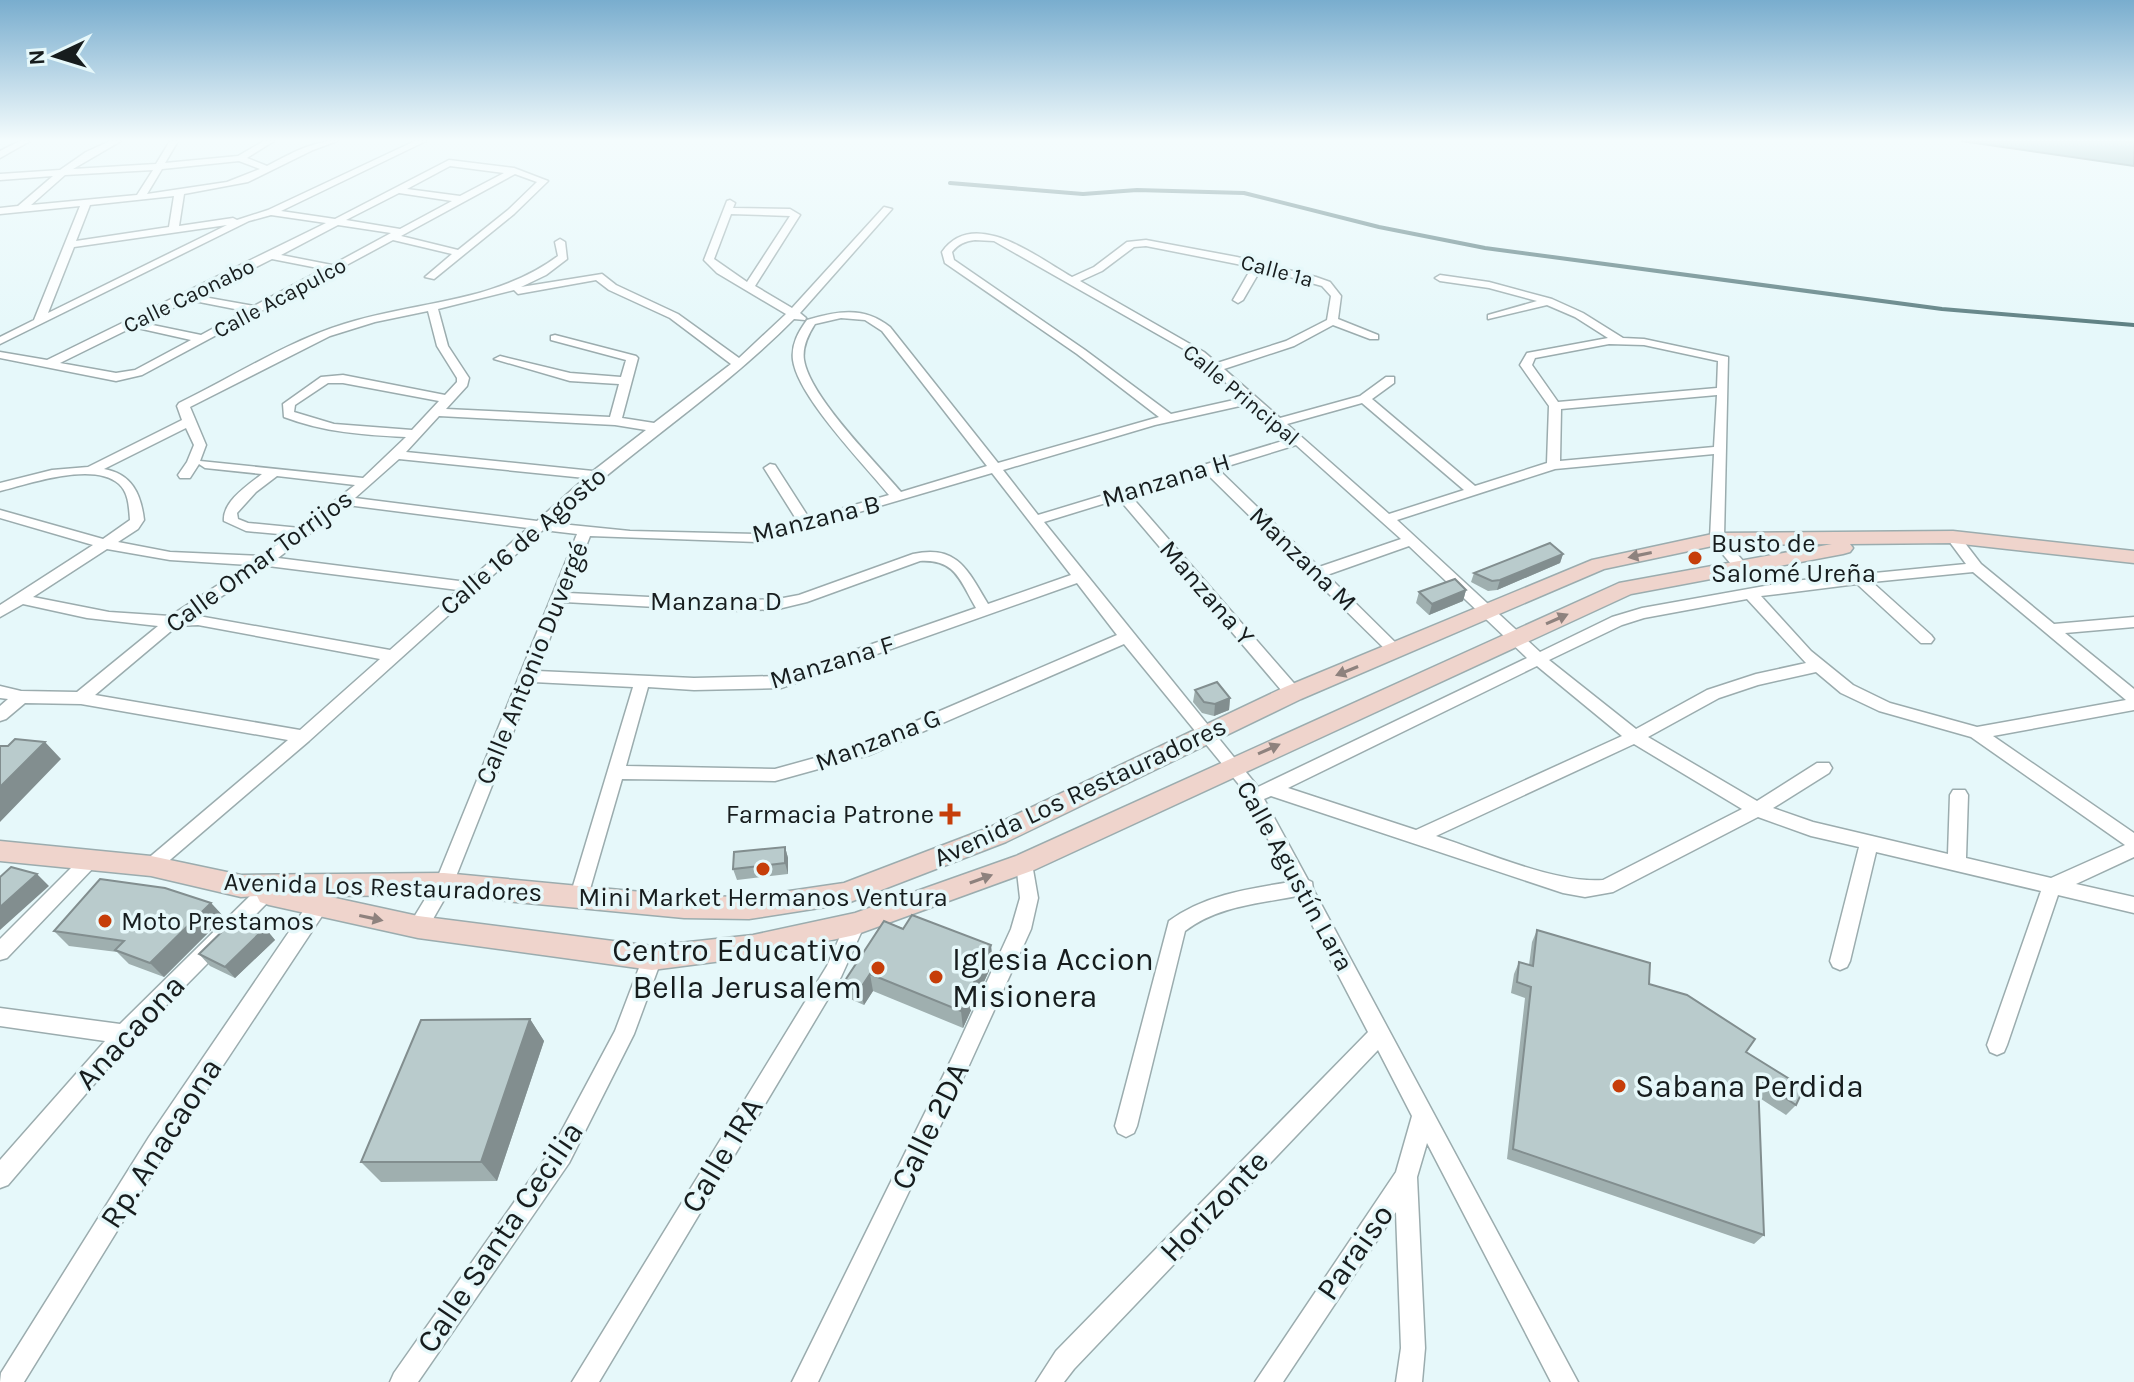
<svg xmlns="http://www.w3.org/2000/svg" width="2134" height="1382" font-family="Karla,sans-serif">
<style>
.water{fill:#73a2a6;stroke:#577a7d;stroke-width:2}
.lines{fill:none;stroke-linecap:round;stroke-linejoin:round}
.stream{stroke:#577a7d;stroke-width:4}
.street-casing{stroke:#9bacae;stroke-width:3}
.secondary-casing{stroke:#9bacae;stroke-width:3}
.street{fill:#fff;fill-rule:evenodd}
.secondary{fill:#efd4cc;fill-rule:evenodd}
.wall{fill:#9fafaf}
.shaded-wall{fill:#828e8f}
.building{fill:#b9cbcc;stroke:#828e8f;stroke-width:2}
.oneway{fill:#8e827e}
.poi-dot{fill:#c63e0a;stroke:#e6f8fa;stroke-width:3}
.labels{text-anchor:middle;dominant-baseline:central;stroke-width:7;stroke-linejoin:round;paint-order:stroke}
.far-street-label{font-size:22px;fill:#171d1e;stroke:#e6f8fa}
.street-label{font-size:26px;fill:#171d1e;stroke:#e6f8fa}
.poi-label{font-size:26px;fill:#171d1e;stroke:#e6f8fa;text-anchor:start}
.near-poi-label{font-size:32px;fill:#171d1e;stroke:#e6f8fa;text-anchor:start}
.near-street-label{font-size:32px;fill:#171d1e;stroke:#e6f8fa}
</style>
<rect width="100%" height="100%" fill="#e6f8fa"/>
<!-- water -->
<path class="water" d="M1961,141H2125L2134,142V166Z"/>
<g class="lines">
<!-- stream -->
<path class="stream" d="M950,183L1083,194L1137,190L1244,193L1379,227L1485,248L1942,309L2134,325"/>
<defs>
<path id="street" d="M20,141H30L0,158V151Z
M110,141H121L73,169L156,164L170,141H178L165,163L238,156L264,141H274L247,158L267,166C290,154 312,141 337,141L313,150L248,182L184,194L179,226L233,218L237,220L268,210L415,141H426L281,211L335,219L449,160L514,168L548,181L514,214L434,279L425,277L452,254L393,240L341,268V271L334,272L142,375L116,381L0,358V352L47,360L326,223L271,215L249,221L0,344V337L34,320L80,206L0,214V208L18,206L53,176L0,180V174L60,170L86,152ZM239,161L260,169L227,182L147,194L162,169ZM450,166L504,173L460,196L407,189ZM153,170L137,195L31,205L65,175ZM515,174L537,182L508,210L458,250L401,236ZM399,193L452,201L400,229L346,220ZM174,196L169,227L76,241L90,205ZM227,225L48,313L74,247ZM338,225L391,233L332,265L281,255ZM272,259L323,269L254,306L198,296ZM189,300L245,311L201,335L143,323ZM133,327L191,340L135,370L116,373L60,363Z
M730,200L735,203L733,208L790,209L800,215L755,286L792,308L884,207L892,209L800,313L806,318L805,320L794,319C721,393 630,451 551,523L630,531L756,534L798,522L764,468L770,464L775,465L809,518L889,495C864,464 798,397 793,360C791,344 799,331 807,320C837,311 864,306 890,327L998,463L1159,417L1077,354L945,263L942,252C974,206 1038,258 1072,277L1094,267L1127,242L1146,240L1237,257L1316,277L1330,282L1341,296L1338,319L1378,335V339H1370L1333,325L1294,346L1224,369L1280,418L1360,396L1386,377H1394V383L1372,399L1475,486L1547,463L1549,406L1520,365L1527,353L1608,338L1575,317L1547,305L1488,319V315L1537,301L1489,288L1440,281L1435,278L1440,275L1489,282L1552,299L1583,313L1623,338L1644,339L1728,357L1724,538L1748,567L1746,570H1736L1710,539L1714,454L1555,469L1397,520L1540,652L1612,617L1642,608L1793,581L1966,564L1946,537L1953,533L1958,534L1981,564L2054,624L2134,617V627L2065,633L2134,689V710L1993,736L2134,833V857L2076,884L2134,897V913L2058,895L2007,1045L2004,1052L1997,1055L1990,1052L1987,1045L2041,891L1876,852L1850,961L1847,967L1840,970L1833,967L1830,961L1859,847L1811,836L1758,817L1613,892L1585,897L1563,893L1271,796L1264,799L1308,880L1312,882L1313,889L1578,1382H1551L1427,1143L1417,1177L1425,1348L1422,1382H1396L1401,1348L1396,1212L1283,1382H1255L1396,1172L1412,1116L1378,1050L1074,1369L1064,1382H1036L1056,1351L1368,1032L1297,896C1258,904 1218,906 1185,931L1137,1126L1134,1133L1126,1137L1118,1133L1115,1126L1169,921C1205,895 1247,889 1290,882L1241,787L1124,644L869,755L775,781L622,779L588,896L586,902L579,904L572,902L570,896L633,687L533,682L453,884L425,933L418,935L411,933L408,927L436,881L577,534L543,530L309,741L157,871L151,873L145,871L142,866L145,861L288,740L81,704L25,703L6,719L0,721V706L8,699L0,698V686L21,691L77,692L158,626L87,618L23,604L0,617V605L93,545L0,518V510L103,539L130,520C129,508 129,493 119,484C93,461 29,484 0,491V483L52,470L88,467L182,420L177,406L179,403C233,377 286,342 344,324C416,301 495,303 558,256L555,242L560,239L565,242L567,259L546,275L521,287L602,274L616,285L678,314L739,358L786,314L717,273L704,260L727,201ZM731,214L790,216L747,282L714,259ZM975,240L994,241L1196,356L1243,398L1171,414L1085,350L954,260L952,252C958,244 965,241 975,240ZM1146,246L1252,267L1233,300L1238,303L1243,300L1261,269L1322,286L1331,296L1327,320L1286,341L1217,363L1204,352L1080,281L1102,271L1134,247ZM596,280L609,290L670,318L731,364L654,423L622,418L638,358L636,356L555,335L551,336V340L626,360L621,377L570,373L500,356L494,359L570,381L619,384L610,417L446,409L467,386L469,378L448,346L438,309L514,290L518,294ZM428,311L437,346L457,378V382L445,395L343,375L321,377L283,404L284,417C323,432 364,435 406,437L363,478L200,461L206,445L190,407L330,336L375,322ZM841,318L865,320L882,331L987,466L901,492C875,461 810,397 804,360C802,347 808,335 815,324ZM1609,344L1644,345L1718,361L1717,388L1558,402L1532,365L1535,358ZM328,383H343L439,401L412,430L334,424L294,412L295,405ZM1717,395L1714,447L1560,461L1561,409ZM1362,403L1464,490L1389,514L1287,424ZM1249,404L1289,439L1038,515L1003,470L1155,425ZM439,416L615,425L646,430L593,471L406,452ZM186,428L194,445L187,462L178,475L180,478H190L199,464L205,468L262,474C248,485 222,502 224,521L246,531L290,535L262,556L170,552L118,542L138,529L144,520C141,494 132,474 104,469ZM1296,445L1401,539L1319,567L1218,469ZM399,459L585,478L537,521L355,498ZM992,473L1071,575L988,604C968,571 958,544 913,554L799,595L778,599L730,601L568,593L590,536L757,542ZM1206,473L1391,655L1396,656L1404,651L1327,575L1409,546L1527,658L1258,787L1044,522L1119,499L1287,697H1299L1301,693L1299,689L1130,495ZM277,476L355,485L300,528L248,523L238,519L237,513L256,492ZM347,505L528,528L467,582L278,558ZM107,549L170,560L249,565L170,616L109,612L33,597ZM920,561C956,559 960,581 976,608L780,676L694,678L537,671L564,602L730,611L778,609L807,602ZM268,566L458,590L390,650L193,615ZM1973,572L2126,700L1977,727L1890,703L1853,685L1811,651L1761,596L1857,584L1921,643H1931L1934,639L1931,635L1872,582ZM1077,583L1117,635L858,746L775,769L626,766L648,687L694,690L781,688ZM1747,599L1806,663L1756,674L1707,690L1636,729L1549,660L1622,625L1644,618ZM198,625L380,659L300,730L95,695L177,626ZM1537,666L1622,736L1416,830L1288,788ZM1816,672L1841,693L1879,711L1971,737L2125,845L2051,878L1966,858L1968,795L1965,790H1953L1950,795L1948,854L1813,822L1773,808L1829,773L1832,768L1829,763H1817L1757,801L1648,737L1719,698L1758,685ZM1634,744L1742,809L1603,880C1557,884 1482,851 1436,836Z
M90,853L96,855L99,860L96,865L7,958L0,960V939L84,855Z
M1025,856L1031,858L1038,898L1031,929L966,1072L818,1382H792L952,1058L1011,929L1020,898L1016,863L1019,858Z
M265,885L272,888L274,893L272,898L131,1041L8,1185L0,1188V1160L105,1041L0,1026V1008L120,1024L258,888Z
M317,899L324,901L326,907L324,913L165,1153L24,1382H0L1,1373L149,1137L310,901Z
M855,916L862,918L865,924L841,977L599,1382H572L827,966L848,918Z
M652,950L659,952L662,958L634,1034L569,1163L418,1382H390L394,1373L553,1147L615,1031L645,952Z"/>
<path id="secondary" d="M1953,531L2134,551V563L1953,543L1850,544L1853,548L1850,552L1843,554L1631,594L1034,870L855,935L753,957L652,970L418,938L269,905L260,902L257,896L241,897L151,876L0,861V841L151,856L241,875L444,873L684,896L749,897L844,883L988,828L1285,687L1592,560L1717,533ZM1832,544L1619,583L1016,856L855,913L753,935L652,946L418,916L326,896L444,895L684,918L749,919L845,904L1006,842L1301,699L1604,569L1717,545Z"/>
</defs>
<!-- street casing -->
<use href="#street" class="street-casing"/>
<!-- secondary casing -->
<use href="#secondary" class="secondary-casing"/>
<!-- street -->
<use href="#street" class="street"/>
<!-- secondary -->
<use href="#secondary" class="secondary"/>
</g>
<!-- wall -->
<path class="wall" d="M1563,554L1560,563L1497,590L1488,591L1471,582L1474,573Z
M1466,590L1463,601L1429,615L1416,603L1419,592Z
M1195,690L1230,698L1229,710L1214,716L1202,713L1193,702Z
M785,847L788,858V874L737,880L733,869Z
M211,903L224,917L164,977L129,964L117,952L69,946L54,931Z
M884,921L993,962L963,1028L873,991L864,1005L848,998L844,982Z
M265,928L275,940L235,978L210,966L199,954Z
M1537,930L1649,984L1746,1052L1796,1105L1786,1115L1758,1097L1764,1235L1754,1244L1507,1159L1525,998L1511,993L1514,974L1519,962L1529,965L1532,942Z
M530,1019L544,1041L497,1181L381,1182L361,1162Z"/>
<!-- shaded-wall -->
<path class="shaded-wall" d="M1563,554L1560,563L1497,590L1500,580Z
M1466,590L1463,601L1429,615L1432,604Z
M1230,698L1229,710L1214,716L1215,704Z
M45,742L61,759L0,822V787Z
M785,847L788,858V874L785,863Z
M37,874L49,886L0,930V907Z
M211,903L224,917L164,977L150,963Z
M265,928L275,940L235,978L225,967Z
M991,945L993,962L963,1028L961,1011Z
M870,974L873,991L864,1005L860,989Z
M530,1019L544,1041L497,1181L481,1162Z"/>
<!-- building -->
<path class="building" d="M1550,543L1563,554L1500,580L1492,581L1474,573Z
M1455,579L1466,590L1432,604L1419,592Z
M1217,682L1230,698L1215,704L1204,702L1195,690Z
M15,739L45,742L0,787V746H8Z
M785,847V863L733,869L734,852Z
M11,867L37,874L0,907V877Z
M100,879L165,888L211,903L150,963L115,950L124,941L54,931Z
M912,915L991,945L961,1011L870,974L860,989L844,982L884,921L903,929Z
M238,916L265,928L225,967L199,954Z
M1537,930L1650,963L1649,984L1687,995L1755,1039L1746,1052L1804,1088L1796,1105L1758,1080L1764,1235L1513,1149L1531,987L1517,982L1519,962L1533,966Z
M530,1019L481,1162H361L421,1020Z"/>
<!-- one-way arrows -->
<defs><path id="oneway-solid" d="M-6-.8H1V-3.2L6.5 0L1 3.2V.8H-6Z" transform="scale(2)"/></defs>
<g class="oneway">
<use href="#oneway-solid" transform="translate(1640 555) rotate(168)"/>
<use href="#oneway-solid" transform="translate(1557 619) rotate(-24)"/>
<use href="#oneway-solid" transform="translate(1347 671) rotate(158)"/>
<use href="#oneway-solid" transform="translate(1269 749) rotate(-24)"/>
<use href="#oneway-solid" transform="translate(981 879) rotate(-20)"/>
<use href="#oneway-solid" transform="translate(371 918) rotate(12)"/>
</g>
<!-- sky -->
<linearGradient id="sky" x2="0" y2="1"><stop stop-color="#79adce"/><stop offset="0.42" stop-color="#f4fcfd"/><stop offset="1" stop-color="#f4fcfd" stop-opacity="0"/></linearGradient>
<rect width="2134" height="334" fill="url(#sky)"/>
<!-- markers -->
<g class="poi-dot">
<circle cx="1695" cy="558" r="8"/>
<path d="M946 802h8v8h8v8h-8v8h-8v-8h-8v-8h8z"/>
<circle cx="763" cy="869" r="8"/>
<circle cx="105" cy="921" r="8"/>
<circle cx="878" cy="968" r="8"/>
<circle cx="936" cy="977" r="8"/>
<circle cx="1619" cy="1086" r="8"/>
</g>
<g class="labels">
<!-- far-street labels -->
<g class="far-street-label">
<text transform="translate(1277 271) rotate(15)">Calle 1a</text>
<text transform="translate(189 296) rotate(-26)">Calle Caonabo</text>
<text transform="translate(280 298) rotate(-28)">Calle Acapulco</text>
<text transform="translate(1241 395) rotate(40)">Calle Principal</text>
</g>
<!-- street labels -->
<g class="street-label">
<text transform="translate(1166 480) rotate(-17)">Manzana H</text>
<text transform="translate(816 519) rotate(-14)">Manzana B</text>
<text transform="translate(523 541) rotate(-41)">Calle 16 de Agosto</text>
<text transform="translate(1303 559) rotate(44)">Manzana M</text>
<text transform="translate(259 561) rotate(-36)">Calle Omar Torrijos</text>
<text transform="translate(1207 593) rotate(49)">Manzana Y</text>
<text x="716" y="601">Manzana D</text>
<text transform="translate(832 662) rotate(-17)">Manzana F</text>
<text transform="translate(532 663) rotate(-68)">Calle Antonio Duvergé</text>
<text transform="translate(878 740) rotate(-21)">Manzana G</text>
<text transform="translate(1080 792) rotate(-25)">Avenida Los Restauradores</text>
<text transform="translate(1295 876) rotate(61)">Calle Agustín Lara</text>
<text transform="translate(383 887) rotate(2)">Avenida Los Restauradores</text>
</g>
<!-- poi labels -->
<g class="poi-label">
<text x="1711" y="543">Busto de<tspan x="1711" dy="30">Salomé Ureña</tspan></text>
<text x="934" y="814" text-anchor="end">Farmacia Patrone</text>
<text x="763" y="897" text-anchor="middle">Mini Market Hermanos Ventura</text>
<text x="121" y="921">Moto Prestamos</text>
</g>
<!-- near-poi labels -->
<g class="near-poi-label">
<text x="862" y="950" text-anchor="end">Centro Educativo<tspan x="862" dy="37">Bella Jerusalem</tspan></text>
<text x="952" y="959">Iglesia Accion<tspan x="952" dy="37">Misionera</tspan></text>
<text x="1635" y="1086">Sabana Perdida</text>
</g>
<!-- near-street labels -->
<g class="near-street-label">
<text transform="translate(130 1032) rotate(-47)">Anacaona</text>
<text transform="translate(930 1126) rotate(-64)">Calle 2DA</text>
<text transform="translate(161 1143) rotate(-57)">Rp. Anacaona</text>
<text transform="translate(722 1155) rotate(-59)">Calle 1RA</text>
<text transform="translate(1214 1206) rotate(-46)">Horizonte</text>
<text transform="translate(500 1237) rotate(-56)">Calle Santa Cecilia</text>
<text transform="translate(1355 1252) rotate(-55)">Paraiso</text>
</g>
</g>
<!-- north arrow -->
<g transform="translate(56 56) rotate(266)" stroke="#e6f8fa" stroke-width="6" paint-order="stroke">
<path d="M0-6L14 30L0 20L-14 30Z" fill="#171d1e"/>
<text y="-12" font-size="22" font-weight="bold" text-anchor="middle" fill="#171d1e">N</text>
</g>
</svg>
